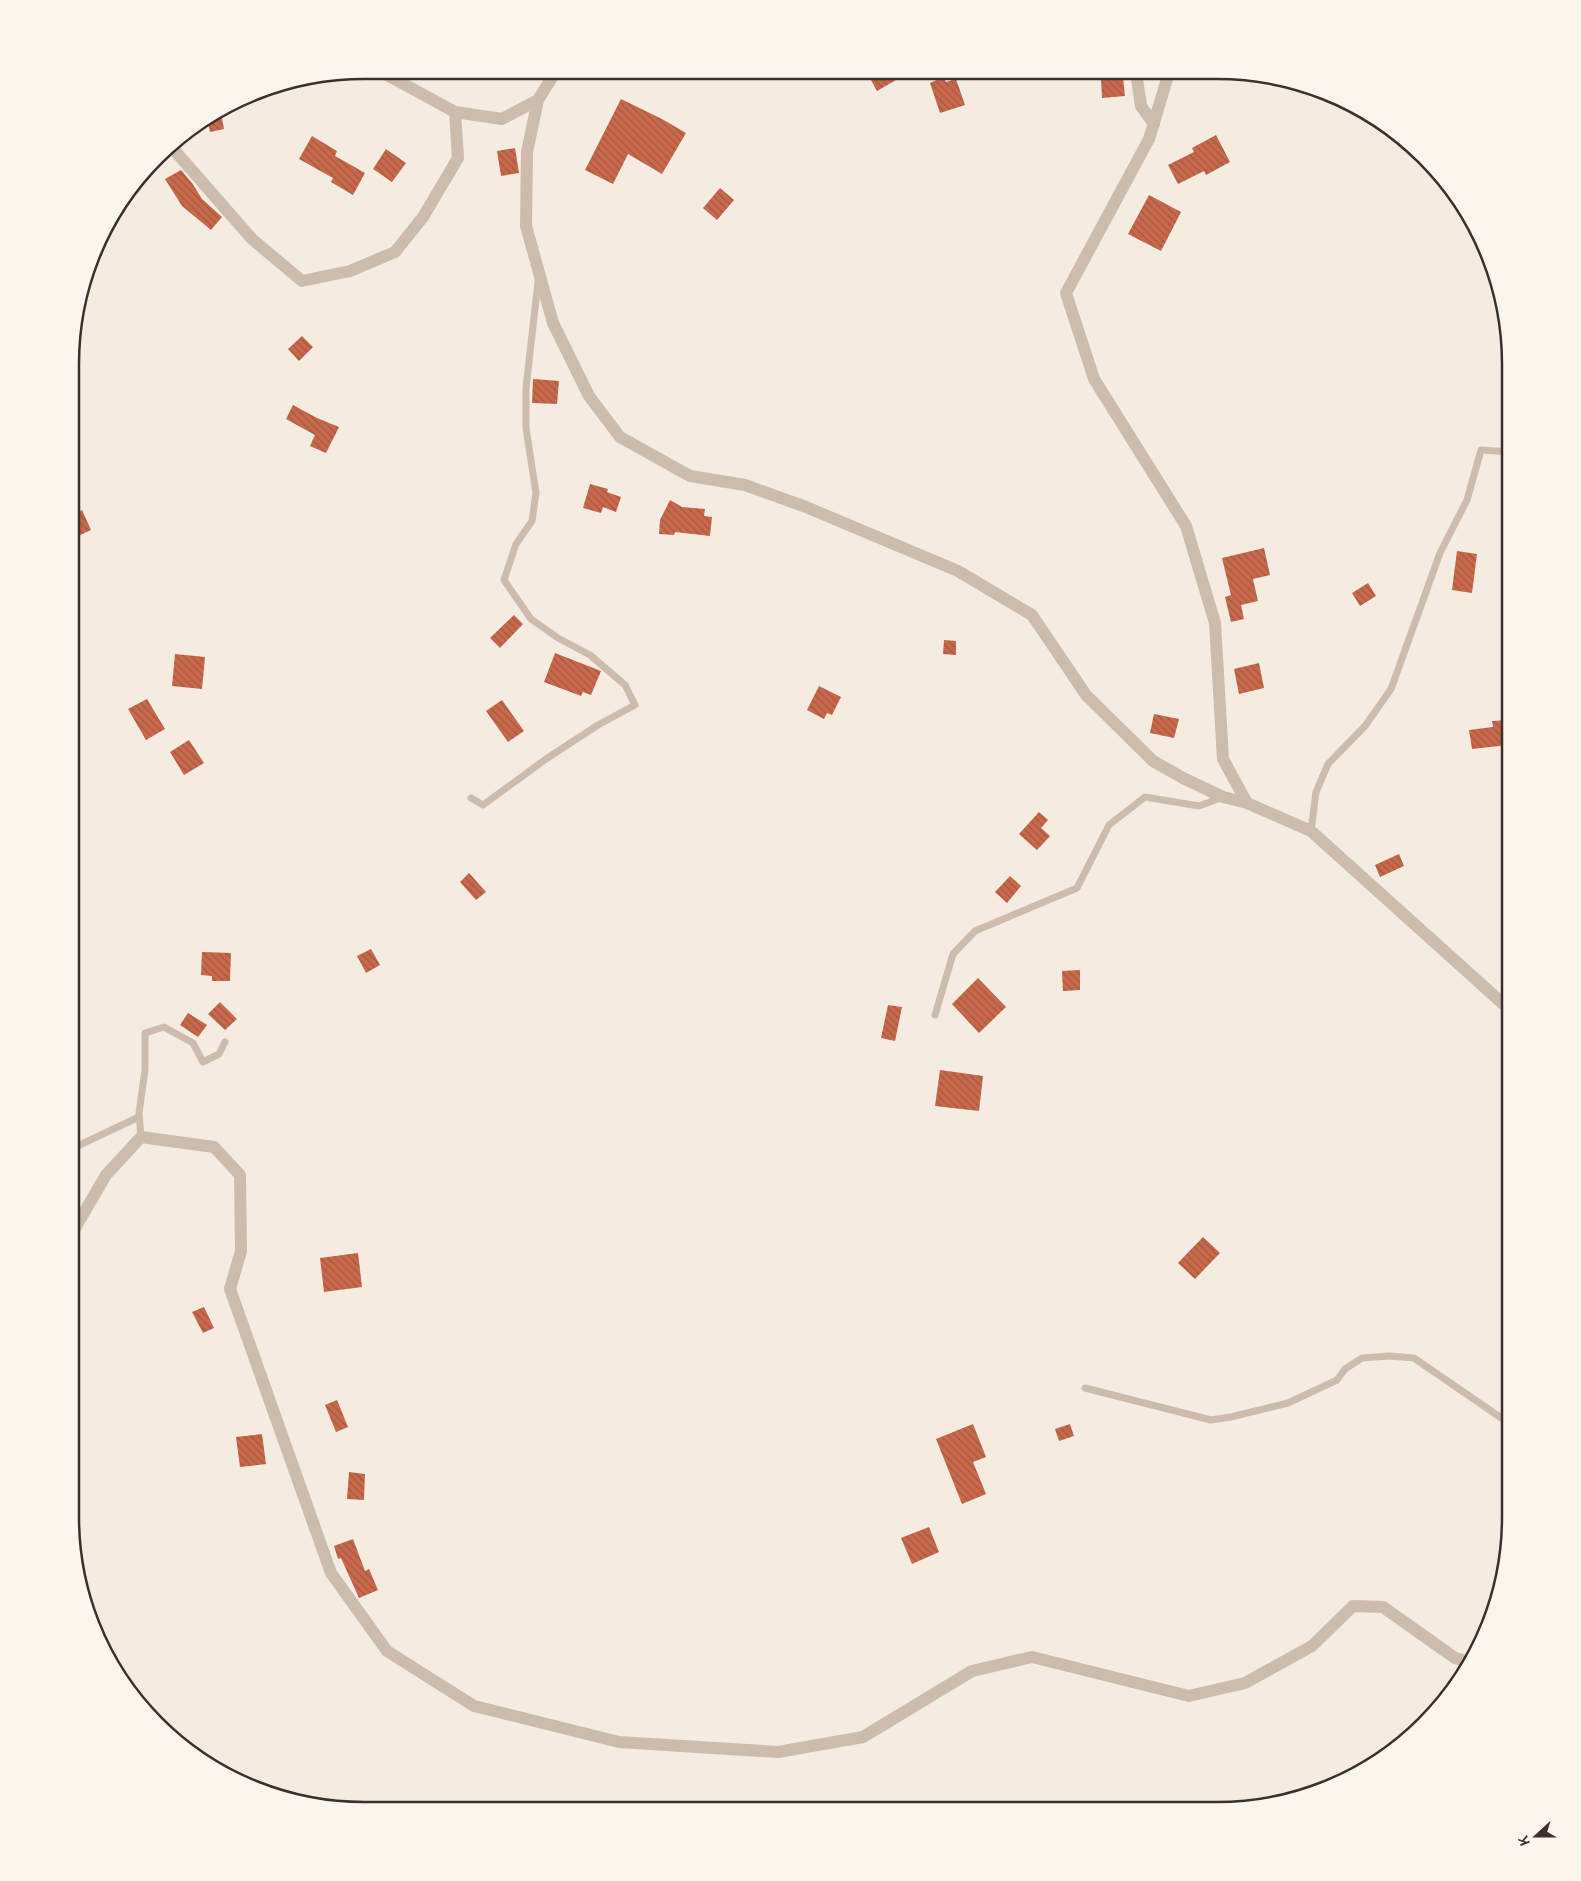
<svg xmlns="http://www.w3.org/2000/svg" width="1581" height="1881" font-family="Overpass,sans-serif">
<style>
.building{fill:url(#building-back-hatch)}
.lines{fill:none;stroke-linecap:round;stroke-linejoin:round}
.service{stroke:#cdbbac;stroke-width:7}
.minor{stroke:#cdbbac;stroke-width:12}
.tertiary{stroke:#cdbbac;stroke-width:12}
.rim{fill:none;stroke:#3b302b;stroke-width:2.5}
</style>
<defs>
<pattern id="building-back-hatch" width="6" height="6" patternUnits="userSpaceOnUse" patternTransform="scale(1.25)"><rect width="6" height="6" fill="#c8694b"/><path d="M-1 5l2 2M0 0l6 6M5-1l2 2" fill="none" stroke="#a4573f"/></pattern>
</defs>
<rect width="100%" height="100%" fill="#f4ebe1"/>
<!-- building -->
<path class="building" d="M866,71H883L910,72L877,91Z
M943,77L946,82L956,79L965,105L940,113L930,83Z
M1123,77L1125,96L1102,98L1101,78Z
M621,99L662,119L686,133L662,174L628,154L613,184L585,170Z
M221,113L224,129L210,132L208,121Z
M1216,135L1230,162L1206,175L1204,171L1178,184L1168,165L1194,152L1192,148Z
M312,136L337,151L335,156L365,173L353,195L331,182L333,178L299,159Z
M515,148L519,173L501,176L497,151Z
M386,149L406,163L392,182L373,169Z
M181,170L192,183L202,199L222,217L211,230L182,206L165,179Z
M720,188L734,200L717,220L703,208Z
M1149,195L1181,212L1161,251L1128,234Z
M302,336L313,347L299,361L288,349Z
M533,379L559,381L557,404L532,403Z
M293,405L317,418L339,427L326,453L310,446L315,435L286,419Z
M590,484L608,489L607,492L621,497L616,512L603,507L601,513L583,508Z
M670,500L682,507L705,509L704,516L712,517L710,536L675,532L674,535L659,534L660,520Z
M82,510L91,530L72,539V515Z
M1264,548L1270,575L1253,579L1258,601L1241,605L1244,619L1231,622L1225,597L1231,595L1222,558Z
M1457,551L1477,554L1472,593L1452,590Z
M1368,583L1376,596L1360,606L1352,593Z
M514,615L523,624L500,648L490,638Z
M944,640L956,641V655L943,654Z
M555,653L601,671L591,695L583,692L581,696L544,682Z
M175,654L205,657L202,689L172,686Z
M1259,663L1264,688L1239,694L1234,669Z
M819,686L841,697L832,715L827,713L824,719L807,710Z
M147,699L165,729L146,740L128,709Z
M502,700L524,731L508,742L486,711Z
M1154,714L1179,719L1174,738L1150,733Z
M1509,720L1510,733H1506L1508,745L1472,749L1469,730L1493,727L1492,721Z
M189,740L204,763L184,775L170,752Z
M1039,812L1048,820L1041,828L1050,836L1037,850L1019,834Z
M1399,854L1404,866L1380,877L1375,865Z
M469,873L486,892L476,900L460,882Z
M1010,876L1021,886L1007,903L995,892Z
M371,949L380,965L366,973L357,956Z
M202,952L231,953L230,981H212V976L201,975Z
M1080,970V990L1063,991L1062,971Z
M978,978L1006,1007L979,1033L952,1004Z
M220,1002L237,1019L225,1030L208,1014Z
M888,1005L902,1007L895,1041L881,1038Z
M188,1013L207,1025L198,1037L180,1025Z
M940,1070L983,1076L979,1111L935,1106Z
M1203,1237L1220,1253L1195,1279L1178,1263Z
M358,1253L362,1287L324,1292L320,1258Z
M204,1307L214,1328L203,1333L192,1312Z
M337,1400L348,1427L336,1432L325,1405Z
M973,1424L986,1457L973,1462L986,1494L962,1504L936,1439Z
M1070,1424L1074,1436L1059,1441L1055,1429Z
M262,1434L266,1464L240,1467L236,1437Z
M349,1472L365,1474L364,1500L347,1499Z
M929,1527L939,1552L912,1564L901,1538Z
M353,1539L365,1571L369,1569L378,1590L359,1598L341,1558L338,1559L334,1546Z"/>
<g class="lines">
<!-- service -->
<path class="service" d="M471,798L483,805L546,759L598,725L635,705L625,685L590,655L558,638L531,619L504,580L516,544L532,521L536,493L526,428V388L538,282
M1311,831L1316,792L1328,764L1365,726L1391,689L1440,553L1467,500L1481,450L1511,452
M935,1015L953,954L975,931L1077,888L1109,825L1145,797L1199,806L1223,797
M141,1137L139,1113L145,1070V1033L164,1027L193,1043L203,1062L219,1054L225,1042
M71,1149L139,1117
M1085,1388L1211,1420L1231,1417L1288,1403L1337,1380L1345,1369L1362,1358L1389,1356L1414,1358L1510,1424"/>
<!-- minor -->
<path class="minor" d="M378,70L455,112L502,119L538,100
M556,71L538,100L527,152L526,226L553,323L589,396L620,437L690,476L745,485L806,507L958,571L1032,615L1086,695L1153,761L1183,778L1223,797L1247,803
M1136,72L1141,106L1154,124
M1167,72V79L1149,139L1066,293L1094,379L1186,526L1215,623L1223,759L1247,803L1311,831L1511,1011
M169,144L252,239L302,281L350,271L395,252L423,217L458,158L455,112"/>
<!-- tertiary -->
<path class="tertiary" d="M71,1235L106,1175L141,1137L214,1147L240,1175L241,1251L230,1289L331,1573L387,1651L474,1706L619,1742L778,1752L863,1737L972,1671L1032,1657L1189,1696L1245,1683L1312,1646L1353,1606L1383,1607L1455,1658L1472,1663"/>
</g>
<!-- crop -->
<path d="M0 0H1581V1881H0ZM364 79H1217A285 285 0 0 1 1502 364V1517A285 285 0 0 1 1217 1802H364A285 285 0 0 1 79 1517V364A285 285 0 0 1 364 79Z" fill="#fbf5ee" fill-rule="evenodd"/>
<path class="rim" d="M364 79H1217A285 285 0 0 1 1502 364V1517A285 285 0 0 1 1217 1802H364A285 285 0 0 1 79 1517V364A285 285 0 0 1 364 79Z"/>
<!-- north arrow -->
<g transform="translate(1536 1836) rotate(249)" stroke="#fbf5ee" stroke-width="4" paint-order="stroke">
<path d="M0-4L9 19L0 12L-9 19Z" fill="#3b302b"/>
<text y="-8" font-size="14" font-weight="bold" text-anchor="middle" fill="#3b302b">K</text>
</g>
</svg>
